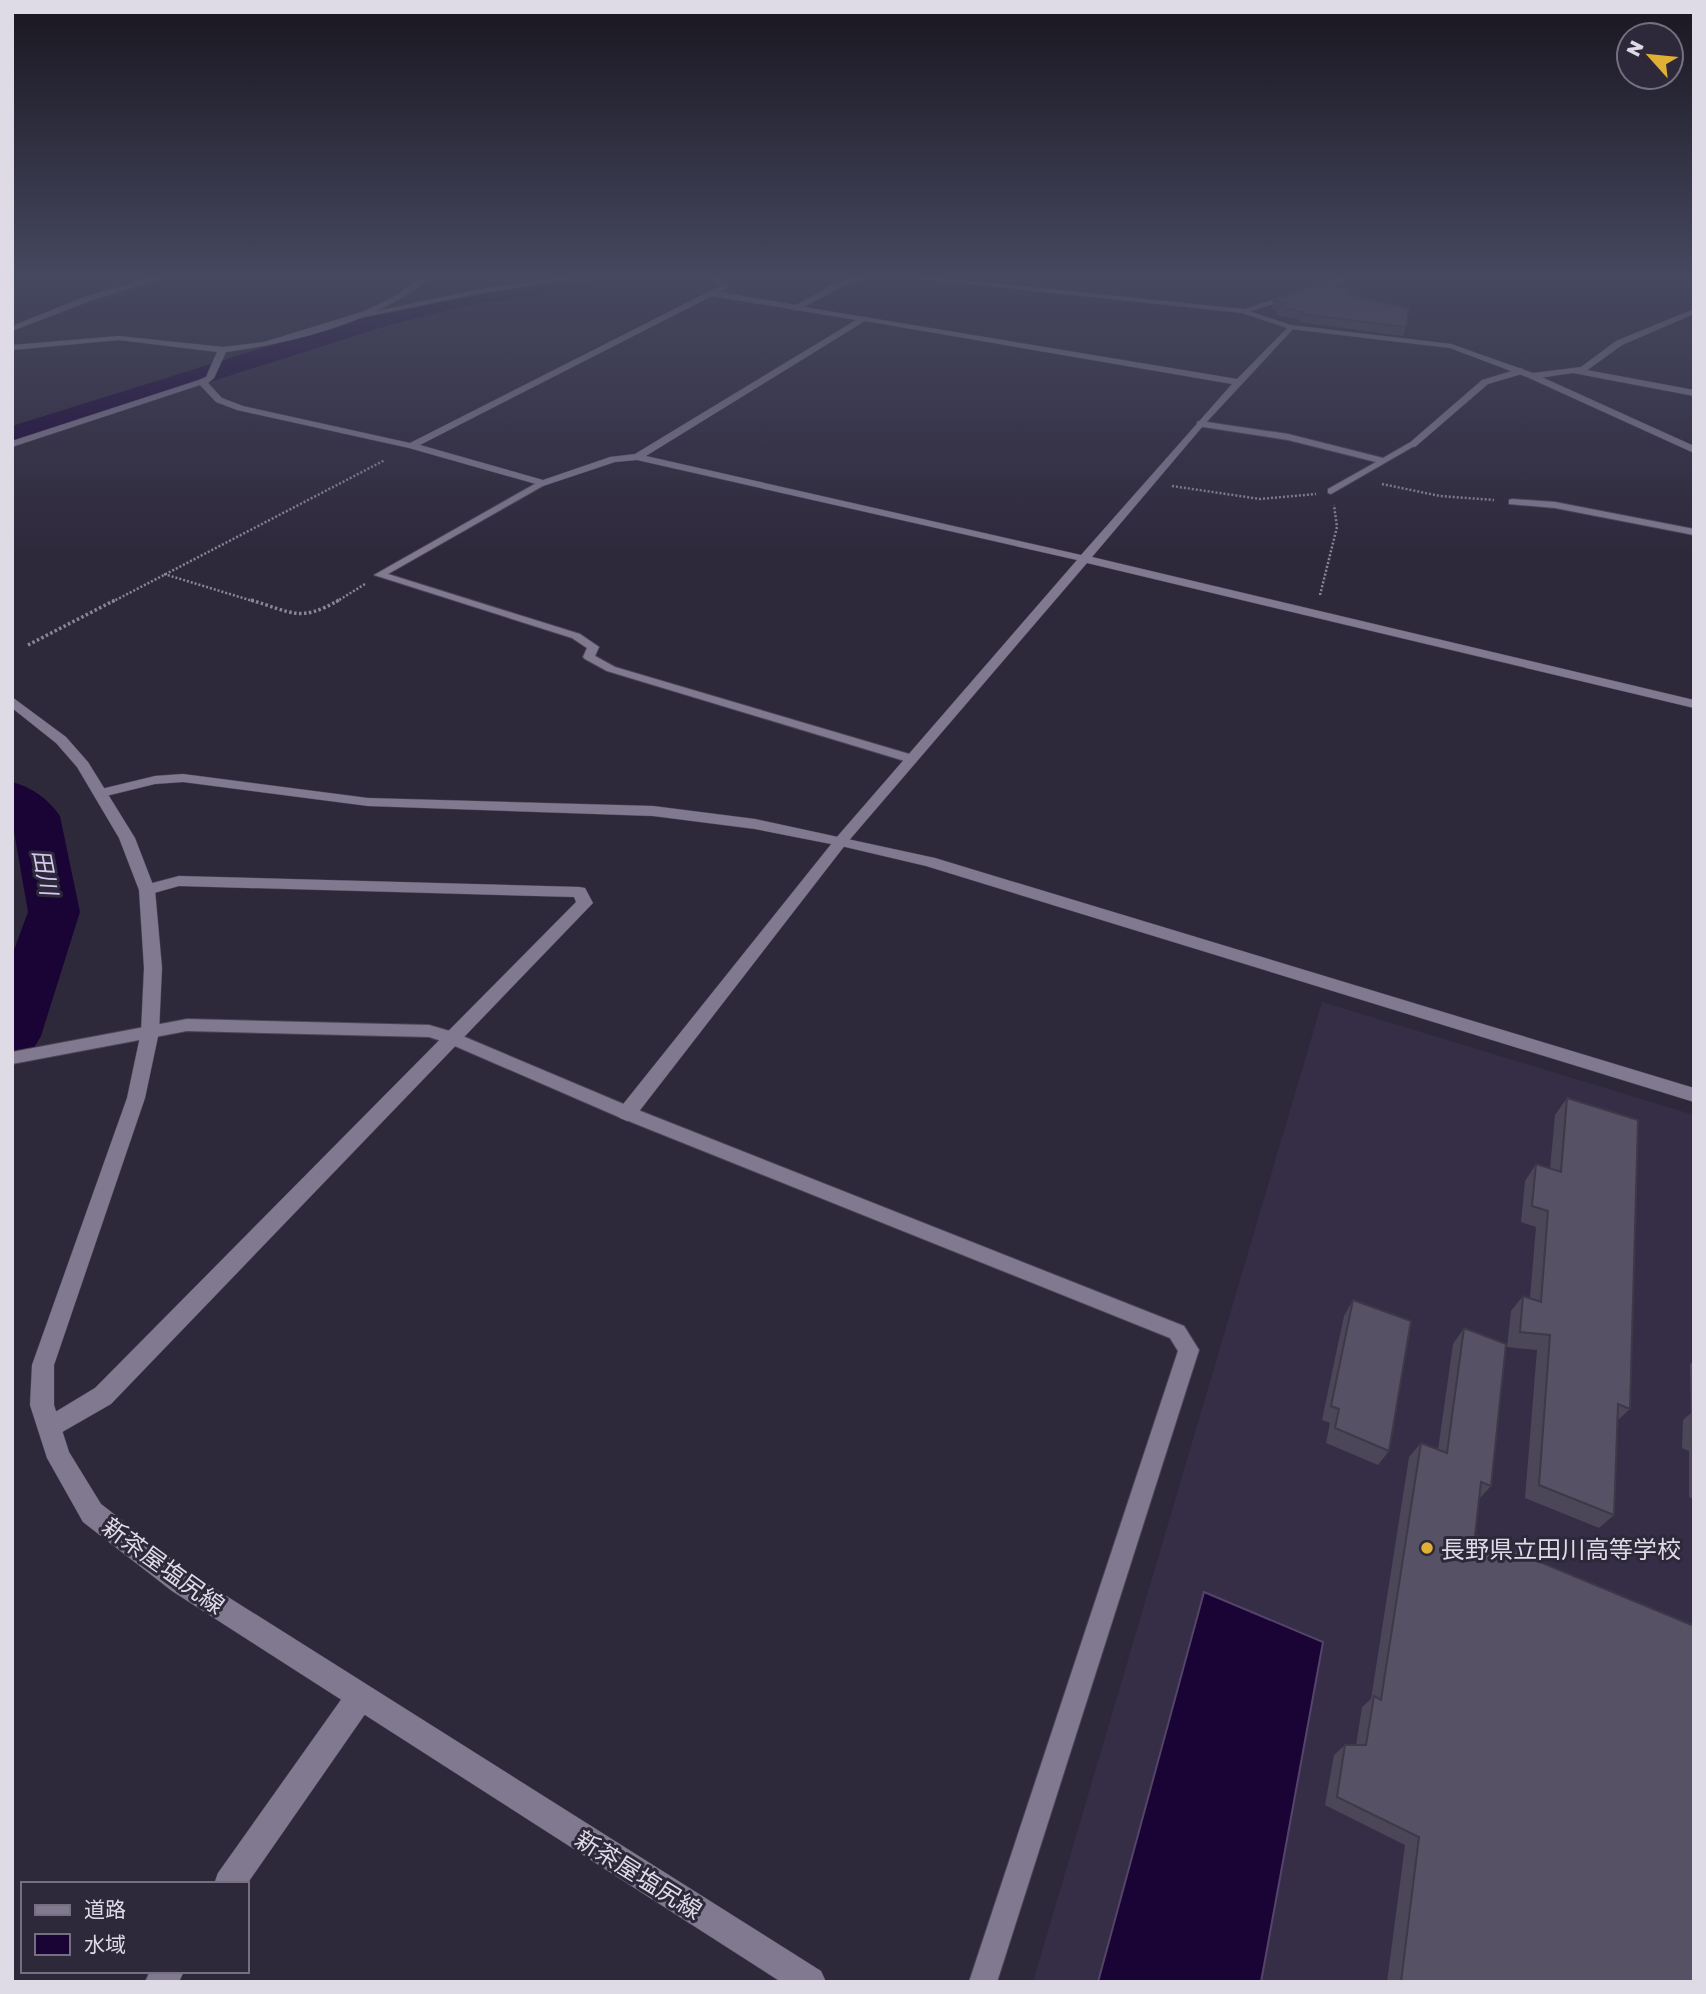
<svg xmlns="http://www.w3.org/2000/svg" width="1706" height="1994" font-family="'Golos Text','Noto Sans JP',sans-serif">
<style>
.built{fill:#362e47}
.water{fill:#1a0435;stroke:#55446a;stroke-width:2}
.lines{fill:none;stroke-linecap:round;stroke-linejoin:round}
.river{fill:#1a0435;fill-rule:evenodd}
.service-casing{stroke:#4b4655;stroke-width:2}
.minor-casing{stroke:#4b4655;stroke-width:1}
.tertiary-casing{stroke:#4b4655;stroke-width:1}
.secondary-casing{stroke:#4b4655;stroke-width:1}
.path-far2{stroke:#8b8695;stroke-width:2;stroke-dasharray:2 2;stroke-linecap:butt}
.path-far1{stroke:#8b8695;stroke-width:2.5;stroke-dasharray:2 2;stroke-linecap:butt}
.path{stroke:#8b8695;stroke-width:3.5;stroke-dasharray:2.5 2.5;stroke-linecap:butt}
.service{fill:#807990;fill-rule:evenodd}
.minor{fill:#807990;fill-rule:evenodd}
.tertiary{fill:#807990;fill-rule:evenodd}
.secondary{fill:#807990;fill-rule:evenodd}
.wall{fill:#4b4658}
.shaded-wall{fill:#3d3947}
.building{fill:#575166;stroke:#3d3947;stroke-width:2}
.poi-dot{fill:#e0b034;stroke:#2e283b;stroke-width:2.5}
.labels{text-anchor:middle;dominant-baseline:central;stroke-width:6;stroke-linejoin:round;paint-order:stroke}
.water-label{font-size:23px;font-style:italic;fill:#d5c9f1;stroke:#2e283b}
.near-poi-label{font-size:24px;fill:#dedbe7;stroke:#2e283b;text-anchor:start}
.near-street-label{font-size:24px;fill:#dedbe7;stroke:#2e283b}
</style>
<rect width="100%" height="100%" fill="#2e283b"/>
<!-- built -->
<path class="built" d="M1322,1002L1694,1115V1982H1033Z"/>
<!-- water -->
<path class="water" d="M1204,1592L1323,1642L1261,1982H1098Z"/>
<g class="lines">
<!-- river -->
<path class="river" d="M577,275H639L635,280L627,282L470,305L389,325L12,445V426L372,314L470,291Z
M12,782C32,787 48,799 60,816L80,912L41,1036L32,1051L12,1057V955L28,912L12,820Z"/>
<defs>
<path id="service" d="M579,275H597L481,293L358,318L354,316L481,289Z
M1200,421L1288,434L1383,458L1409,443L1416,445L1331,494L1328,493V489L1376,462L1288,440L1197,426V422Z
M540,481L548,483L388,574L580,634L599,647L595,656L615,667L916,756V762H908L607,671L585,659L583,657L587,648L572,638L374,575Z
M1512,499L1555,502L1694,529V535L1555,508L1509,504V500Z
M187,1019L429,1025L453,1032L633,1108L1184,1326L1199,1350L997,1982H969L1178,1351L1170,1338L621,1118L448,1043L429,1037L187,1031L12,1064V1052Z"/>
<path id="minor" d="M424,275H433C383,321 292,343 226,352L214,378L208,383L222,398L243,406L410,443L720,286L704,275H713L728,284V288L719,292L796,305L837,282L862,275H874L843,286L804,307L1237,379L1290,325L1293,329L1203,426L1092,557L1694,700V708L1087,563L846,844L634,1118L627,1121L620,1118L617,1113L620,1108L836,838L1077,560L637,460L615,462L543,486L409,448L237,410L216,402L200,385L12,447V441L199,380L206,377L217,352L119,340L12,350V345L119,336L223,347L264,342L365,311L395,296ZM712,296L856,320L635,454L610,457L543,480L420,445ZM865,321L1232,384L1081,555L646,456Z
M1348,275H1360L1246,313L1239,311Z
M1522,368L1525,373L1488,384L1415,447L1407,445L1482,380Z
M1576,368L1694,390V396L1573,373Z
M179,876L579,887L585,888L593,903L111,1404L50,1439L42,1436L38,1428L42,1420L95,1388L576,902L574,897L179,886L147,895L139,890L141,886Z
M360,1683L370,1687L374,1697L370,1707L247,1884H214L218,1873L350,1687Z
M150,1971H184L179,1982H145Z"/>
<path id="tertiary" d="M1529,374H1535L1694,446V453L1529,378Z
M183,774L368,798L653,806L755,819L935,858L1694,1088V1102L926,866L841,846L755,829L653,816L368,806L183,782L155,784L102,797L95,793L97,790L155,776Z"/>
<path id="secondary" d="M160,275H172L90,301L12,331V326L84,297Z
M886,275H913L1243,309L1291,325L1451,344L1533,373L1581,367L1616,341L1694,309V314L1622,345L1586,371L1532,379L1450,348L1290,329L1242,313Z
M12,697L66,737L88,762L135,838L155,890L162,968L159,1032L145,1098L54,1365V1405L69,1452L101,1504L190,1573L821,1971L826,1982H781L172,1591L83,1522L47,1458L30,1405L32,1365L127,1098L141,1032L144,968L139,890L119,838L77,767L56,743L12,708Z"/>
</defs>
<!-- service casing -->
<use href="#service" class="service-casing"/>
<!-- minor casing -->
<use href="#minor" class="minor-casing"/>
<!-- tertiary casing -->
<use href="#tertiary" class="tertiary-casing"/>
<!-- secondary casing -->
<use href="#secondary" class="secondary-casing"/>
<!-- path-far2 -->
<path class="path-far2" d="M1126,275H1157"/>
<!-- path-far1 -->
<path class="path-far1" d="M1382,484L1440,496L1494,500
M1172,486L1260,499L1316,494
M164,574L256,602
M1320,595L1337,527L1334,505
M112,602L385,460
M336,602L365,584"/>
<!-- path -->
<path class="path" d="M251,600C291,612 300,623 339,600
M28,645L115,600"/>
<!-- service -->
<use href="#service" class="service"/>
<!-- minor -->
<use href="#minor" class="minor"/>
<!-- tertiary -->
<use href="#tertiary" class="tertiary"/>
<!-- secondary -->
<use href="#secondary" class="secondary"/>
</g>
<!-- wall -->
<path class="wall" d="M1354,297L1406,327L1403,336L1299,322L1300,320L1276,315L1277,310L1272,309L1274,301Z
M1567,1098L1630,1409L1617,1421L1614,1515L1599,1528L1525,1498L1537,1350L1507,1347L1511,1311L1523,1296L1530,1298L1536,1227L1521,1222L1525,1181L1536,1164L1550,1169L1555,1115Z
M1353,1300L1389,1451L1378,1465L1326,1443L1330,1423L1322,1420L1344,1316Z
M1464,1328L1491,1486L1479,1499L1475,1535L1694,1982H1387L1405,1845L1325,1805L1334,1755L1345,1745H1356L1362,1707L1371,1699L1409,1457L1421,1443L1438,1450L1453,1344Z
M1694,1361V1499L1689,1497V1451L1682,1448L1683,1420L1691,1413L1690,1364Z"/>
<!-- shaded-wall -->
<path class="shaded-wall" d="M1355,290L1353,298L1347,295Z"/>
<!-- building -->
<path class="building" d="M1322,283L1355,290L1347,295L1409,308L1406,327L1301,314L1303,312L1278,307L1285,304L1274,301Z
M1567,1098L1638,1120L1630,1409L1618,1404L1614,1515L1539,1485L1550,1335L1520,1332L1523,1296L1541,1302L1548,1211L1532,1206L1536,1164L1561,1172Z
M1353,1300L1411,1321L1389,1451L1335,1428L1339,1409L1331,1406Z
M1464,1328L1506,1344L1491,1486L1481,1482L1475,1535L1694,1626V1982H1401L1419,1837L1337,1797L1345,1745H1366L1374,1696L1381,1700L1421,1443L1447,1453Z"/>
<!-- sky -->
<linearGradient id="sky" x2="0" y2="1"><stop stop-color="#191620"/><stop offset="0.5" stop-color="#464860"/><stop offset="1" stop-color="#464860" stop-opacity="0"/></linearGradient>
<rect width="1706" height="554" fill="url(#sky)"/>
<!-- markers -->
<circle class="poi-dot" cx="1427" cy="1548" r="7"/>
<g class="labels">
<!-- water labels -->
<g class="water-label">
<text transform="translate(46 872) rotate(79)">田川</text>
</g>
<!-- near-poi labels -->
<g class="near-poi-label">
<text x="1441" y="1548">長野県立田川高等学校</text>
</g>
<!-- near-street labels -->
<g class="near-street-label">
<text transform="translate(164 1565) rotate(36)">新茶屋塩尻線</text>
<text transform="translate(639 1874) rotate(32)">新茶屋塩尻線</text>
</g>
</g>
<!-- border -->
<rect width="1706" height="1994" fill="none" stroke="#dedbe7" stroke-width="28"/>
<!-- legend -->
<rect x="21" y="1882" width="228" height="91" fill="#2e283b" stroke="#747080" stroke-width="2"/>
<rect x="35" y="1905" width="35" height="10" fill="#807990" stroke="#747080" stroke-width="2"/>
<text x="84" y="1917" font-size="21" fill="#dedbe7">道路</text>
<rect x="35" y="1934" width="35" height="21" fill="#1a0435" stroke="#747080" stroke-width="2"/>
<text x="84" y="1952" font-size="21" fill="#dedbe7">水域</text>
<!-- north arrow -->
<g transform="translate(1650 56) rotate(297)"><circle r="33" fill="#2e283b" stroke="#747080" stroke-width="2"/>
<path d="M0-5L12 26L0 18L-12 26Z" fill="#e0b034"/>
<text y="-10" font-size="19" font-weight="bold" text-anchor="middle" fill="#dedbe7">N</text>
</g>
</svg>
